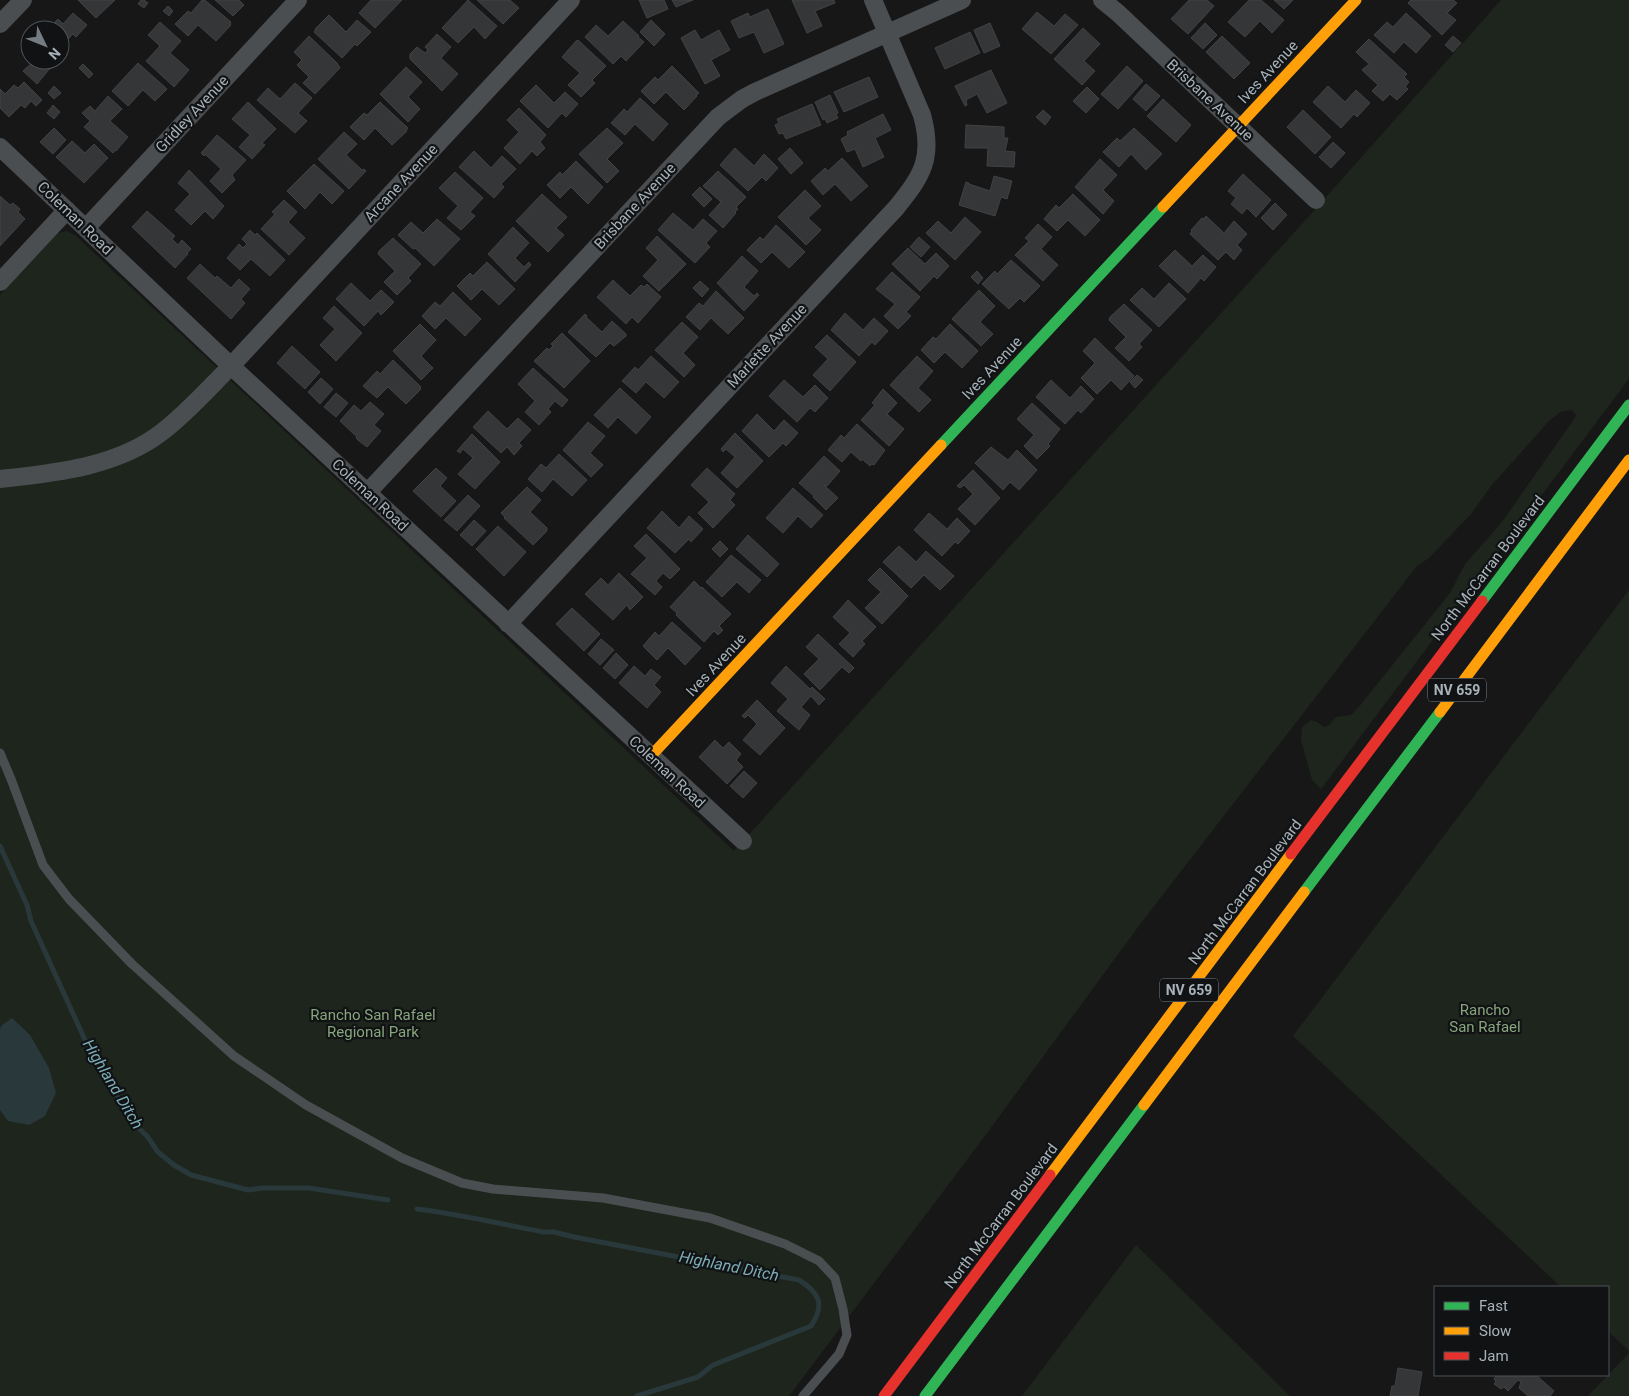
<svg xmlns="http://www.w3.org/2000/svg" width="1629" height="1396" font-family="Roboto,sans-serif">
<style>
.green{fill:#1e251d}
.water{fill:#29383a}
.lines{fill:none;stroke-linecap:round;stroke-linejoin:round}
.stream{stroke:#29383a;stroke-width:5}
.building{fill:#353637;stroke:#404244}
.lane{stroke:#4b4e51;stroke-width:9}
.street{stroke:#4b4e51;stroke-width:18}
.fast{stroke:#30b455;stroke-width:11}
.slow{stroke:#ff9f0a;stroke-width:11}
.jam{stroke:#e5322d;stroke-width:11}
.labels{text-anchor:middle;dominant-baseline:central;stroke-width:4.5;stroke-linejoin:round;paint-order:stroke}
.shield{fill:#111214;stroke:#7a8288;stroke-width:1}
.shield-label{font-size:14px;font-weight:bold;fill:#a7b2b9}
.street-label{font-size:15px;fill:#a7b2b9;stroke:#111214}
.park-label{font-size:15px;fill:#87a67d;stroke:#111214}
.water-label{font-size:16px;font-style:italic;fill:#7cadb7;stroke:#111214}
</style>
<rect width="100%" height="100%" fill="#171718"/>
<!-- green -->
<path class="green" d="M1501,0H1629V379L1321,789L1312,780L1301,740L1302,727L1311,720L1317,722L1324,727L1329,725L1336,717L1351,715L1358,708L1450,593L1465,564L1502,522L1572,422L1576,415L1572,410L1560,412L1549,421L1491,486L1471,514L1429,558L1417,566L1141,923L982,1140L789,1396H0V295L58,233L67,231L76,236L734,851L1311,214Z
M1629,590V1351L1608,1331V1287H1561L1293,1036Z
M1136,1245L1290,1396H1022Z
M1629,1353V1396H1588Z"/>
<!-- water -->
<path class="water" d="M12,1018L30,1035L49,1068L56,1093L45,1116L29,1125L8,1121L0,1110V1029L1,1026Z"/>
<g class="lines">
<!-- stream -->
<path class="stream" d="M0,846L27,905L31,921L85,1040L132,1122L147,1136L158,1152L174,1165L191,1175L248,1190L262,1188H309L388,1200
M417,1209C459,1214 501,1224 543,1232H554L574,1237L799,1280C820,1293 825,1305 811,1326L713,1365L698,1377L637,1396"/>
</g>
<!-- building -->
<path class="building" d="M78,0H115L96,18Z
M141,0H144L148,3L144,8L138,4Z
M202,0L206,1L231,22L230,24L231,25L216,41L198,25L188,36L175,24L188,11L191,13Z
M215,0H239L244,5L233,16Z
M371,0H402L375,28L359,13Z
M468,0L497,26L485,39L474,27L458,43L442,28Z
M477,0H510L519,8L503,24Z
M639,0H664L668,9L647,18Z
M672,0H693L676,7Z
M792,0H834L835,3L815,11L822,26L807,33Z
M1189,0H1207L1214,6L1188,34L1171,19Z
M1249,0H1261L1284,20L1272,33L1260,21L1245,37L1228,22Z
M1274,0H1293L1284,9Z
M1411,0H1453L1457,3L1447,13L1456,20L1442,35L1408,3Z
M168,6L173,11L169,16L163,11Z
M768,9L784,44L764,53L754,32L739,38L731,21L748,13L750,17Z
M1037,12L1054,26L1065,14L1078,25L1051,54L1022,29Z
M73,13L87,25L76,37L73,34L60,48V30H47L58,19L63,24Z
M1406,13L1431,36L1416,53L1404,42L1394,53L1374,35L1387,22L1393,27Z
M329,15L346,32L357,20L371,32L357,46L355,44L342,58L314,32L316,29H315Z
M651,20L665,34L654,46L640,32Z
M623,21L639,36L638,37L644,42L626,61L621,56L613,64L585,37L596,25L608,36Z
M160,22L181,41L170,53L189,70L174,87L146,61L160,46L148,35Z
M990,23L1000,46L984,53L974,30Z
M1205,23L1217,35L1203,49L1191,38Z
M1083,28L1100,44L1084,61L1095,71L1082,85L1054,59Z
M695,30L701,40L719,30L730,50L711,60L720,76L705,84L681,38Z
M970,32L980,53L945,69L935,48Z
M437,34L451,47L441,58L458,74L442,91L410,59V54L417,47L425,53L428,50L425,47Z
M309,36L337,63L340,68L315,94L303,83L309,77L297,65L302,60L294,52Z
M1222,36L1250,63L1234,79L1206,52Z
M1453,36L1461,43L1453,52L1445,45Z
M1369,39L1407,74L1404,77L1409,82L1405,87L1408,89L1397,100L1390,94L1383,101L1372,91L1378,85L1362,70L1369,64L1356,52Z
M578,40L606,66L592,80L595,83L581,97L568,85L580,73L562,57L576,41Z
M30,48V60L56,61L37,84L23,71L32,63L23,55Z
M138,63L167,89L155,101L143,90L128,106L112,91Z
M83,64L93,74L89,78L79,68Z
M672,66L699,93L696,95L697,96L684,110L666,92L654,104L641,91L655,77L658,80Z
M1127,66L1143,81L1118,109L1101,94Z
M406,67L422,82L408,97L420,109L408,122L380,94Z
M991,70L1007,103L987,113L977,94L966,100L967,105L965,106L955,86Z
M869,77L878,97L844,112L834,92Z
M24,82L42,100L36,106L31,101L25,108L21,105L9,117L0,108V89L5,94L14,85L18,88Z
M295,83L312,98L298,113L307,121L295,133L257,100L268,88L280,99Z
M1146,84L1160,96L1146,111L1133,99Z
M536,85L554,103L565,92L578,104L566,117L562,113L548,128L520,101Z
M54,86L61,93L54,99L48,93Z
M1328,86L1345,102L1356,90L1370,103L1357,117L1354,114L1341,128L1313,102Z
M1087,87L1099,99L1086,113L1073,101Z
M830,95L838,113L836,114L838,118L827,123L825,119L823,120L815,102Z
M108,96L122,109L110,121L128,137L116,151L115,150L113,153L84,127L90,121L82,113L90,106L95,111Z
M640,98L668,124L653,141L635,124L625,135L611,123L624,109L627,112Z
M1163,99L1191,125L1176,142L1147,116Z
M248,102L276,129L262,143L265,145L252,159L239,147L250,135L232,119Z
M380,102L408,128L406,131H407L392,145L375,128L364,140L350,127L364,113L367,115Z
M812,104L821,125L786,139L783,133L779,134L775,125L779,123L777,119Z
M53,105L60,112L54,119L47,113Z
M519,108L546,135L540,142L545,148L537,156L532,151L520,164L504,148L519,132L507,120Z
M1043,110L1051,117L1045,125L1036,117Z
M1303,110L1331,137L1315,154L1287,127Z
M883,114L891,130L875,138L884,157L863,167L855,149L847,152L841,139L848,135L847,132Z
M966,125L1004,127V138H1008L1005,151L1015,152L1014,167L987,166L988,148H965Z
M54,128L66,140L53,154L40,142Z
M607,128L623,143L607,159L619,171L607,183L579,154Z
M1134,128L1162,154L1146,170L1131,154L1119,167L1103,152L1117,138L1120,141Z
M344,132L357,144L346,155L362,170L364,169L366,171L349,189L318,159Z
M217,135L246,160L232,175L235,180L222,193L210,181L221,169L205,154L204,156L201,153Z
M72,141L85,153L94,144L108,158L84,183L56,157Z
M1333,142L1345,153L1331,168L1319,157Z
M735,148L754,166L764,154L778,168L766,181L762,177L748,191L720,165Z
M790,148L803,163L791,174L778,159Z
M474,151L491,168L502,156L516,169L501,184L504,187L494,198L459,167Z
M842,158L868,186L851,201L835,184L823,195L811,181L825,168L828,171Z
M1100,159L1117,175L1103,190L1114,201L1103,214L1075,187Z
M576,161L603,187L588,204L571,187L560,198L547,185L560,172L562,175Z
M314,164L344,191L332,204L320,192L305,209L287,191Z
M189,170L224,206L213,219L205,211L191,225L175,210L190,194L178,183Z
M718,171L746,197L736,207L738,209L735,212L736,213L723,228L709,215L721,202L703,186Z
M455,172L483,198L470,212L475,216L461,230L447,218L458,206L439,188Z
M1243,174L1271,200L1256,217L1247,208L1242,214L1231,204L1236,198L1228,191Z
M994,176L1012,181L1007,199L1001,197L995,216L959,205L966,182L969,183V184L990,191Z
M700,187L712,199L704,207L692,195Z
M805,190L821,206L808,218L821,230L806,245L778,217Z
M542,194L567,217L556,228L564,235L548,252L516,221Z
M1073,194L1100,220L1085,236L1068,220L1057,231L1044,219L1056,205L1059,208Z
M0,196L10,205L13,203L20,209L18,212L25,219L0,246Z
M284,200L297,212L288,222L305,238L289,255L261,229L275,214L272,212Z
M1275,203L1287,215L1273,230L1261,218Z
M147,211L175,236L172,239L178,245L182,240L191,249L187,253L188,254L175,268L132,227Z
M673,213L693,230L703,219L717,231L706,243L710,247L695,263L658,230Z
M1206,216L1224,233L1234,221L1247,234L1237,245L1242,250L1234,260L1226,252L1218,260L1190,234L1192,231L1191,230L1202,218L1204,219Z
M965,217L981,232L955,260L926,233L938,221L951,233Z
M437,219L460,239L434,266L415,248L413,249L398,235L411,222L423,233Z
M1038,224L1052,237L1041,249L1058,265L1043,281L1015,255L1029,241L1025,238Z
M776,225L805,252L789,268L772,252L761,263L747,250L760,237L763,240Z
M513,227L529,243L515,258L524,267L529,262L531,265L515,282L488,254Z
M250,230L255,235L257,233L285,260L270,276L251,259L240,270L227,258L239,244L243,248L247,244L242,239Z
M657,236L686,264L659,291L643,276L658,260L646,248Z
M919,237L930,247L921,257L910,247Z
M393,238L421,264L408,278L411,281L397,295L384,282L395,271L378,254L379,251Z
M908,248L925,264L936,253L949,266L937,279L934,276L920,291L892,264Z
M1175,250L1192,266L1203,255L1216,267L1204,281L1201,278L1188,293L1159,266Z
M742,256L758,271L744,287L754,296L757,293L759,295L744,311L717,283Z
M1011,260L1040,286L1024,302L1020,298L1009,309L982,284L995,271L997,274Z
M487,262L515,289L499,305L482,289L471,300L457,286L470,273L473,276Z
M200,264L215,278L217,276L231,288L239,279L250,289L241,299L245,303L231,319L187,278Z
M977,271L983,278L978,284L971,277Z
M892,272L920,297L906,312L911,316L898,329L884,316L895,304L876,289Z
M613,280L630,296L641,285L644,287L647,284L661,297L638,323L632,317L626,324L597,297Z
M700,281L709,289L702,297L693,288Z
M351,283L370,301L381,290L394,302L381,315L378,311L364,326L336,299Z
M1169,283L1186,299L1159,327L1130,300L1142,288L1154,299Z
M979,290L995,306L980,322L993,334L981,346L952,319Z
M716,291L744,318L728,334L711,318L700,330L686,317L699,303L703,306Z
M453,292L481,319L465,336L446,318L435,329L422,316L435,302L440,306Z
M1124,304L1152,330L1139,344L1142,347L1129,361L1115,348L1126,337L1109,320L1110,317Z
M334,306L362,333L336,361L320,345L335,329L323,318Z
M845,313L863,330L874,318L888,331L875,345L872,342L859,356L831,330Z
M585,314L587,316L586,317L602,332L612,321L626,334V336L614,346L610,343L596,357L568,332Z
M682,322L698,337L683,353L695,365L684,377L655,350Z
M420,324L436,340L421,356L433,368L421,380L393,351Z
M950,324L978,351L962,368L945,352L934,363L921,350L933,337L936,339Z
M562,333L590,361L564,388L534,361L547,348L549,350L553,346L551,344Z
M827,335L856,362L830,391L813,375L828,359L815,347Z
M1095,338L1134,376L1121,390L1111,380L1097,394L1081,378L1095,363L1083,351Z
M292,346L320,372L305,389L277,363Z
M651,356L679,382L664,398L646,382L636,393L622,381L635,367L638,370Z
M917,356L933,371L918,388L931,400L919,412L890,385Z
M393,360L421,387L420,390L406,404L388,387L377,398L363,386L377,371L380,374Z
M533,368L568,400L562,407L555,401L548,409L551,412L539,425L525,412L535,401L518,384Z
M1137,375L1143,380L1135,388L1130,382Z
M321,378L333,389L320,404L308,392Z
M784,380L803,397L815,385L828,398L815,412L810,408L797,422L769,396Z
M1051,380L1070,398L1081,386L1094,399L1081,413L1078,410L1065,424L1036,397Z
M620,388L651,417L636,434L618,417L608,428L594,415Z
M883,389L897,403L887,414L904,429L889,446L861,420L875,405L872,403Z
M336,393L348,403L336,417L324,407Z
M370,402L384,414L374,425L381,431L367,447L359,441L356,438L357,437L340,421L354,405L361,411Z
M1032,403L1060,429L1048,444L1050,446L1037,459L1024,446L1034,435L1017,419Z
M488,411L507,429L518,418L531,430L519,443L522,446L514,455L507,447L501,453L473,427Z
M757,414L774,431L784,420L798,433L786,446L783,443L769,457L742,431Z
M588,422L605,436L590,453L603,465L591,477L563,450Z
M857,424L885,450L874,465L872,464L870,466L862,459L861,461L851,452L842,462L828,450L841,435L844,438Z
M735,433L763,461L737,488L721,473L735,457L726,449L723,452L721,449Z
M472,434L500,462L475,489L458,474L473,458L463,449L460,453L457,451Z
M991,447L1008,460L1017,450L1037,470L1019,490L1010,482L1003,490L975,463Z
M559,454L587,480L572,496L553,479L542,492L528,479L541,464L546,468Z
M824,456L840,471L827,486L824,485L838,498L826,510L813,497L814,496L799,483Z
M436,468L447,478L440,486L456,501L441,517L413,491Z
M707,468L735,494L730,500L735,505L713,528L698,513L709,502L691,485Z
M973,470L1000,498L975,525L958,509L973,494L964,485L960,488L957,486Z
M527,487L541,500L530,512L547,528V531L533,545L504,518L505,517L501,513Z
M793,488L823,515L811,528L798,516L783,533L766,518Z
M468,495L480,506L457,531L444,520Z
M662,511L679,528L689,516L703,529L691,542L689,539L675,553L647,528Z
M929,513L947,529L957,518L970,531L958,544L955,542L942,556L914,530Z
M474,520L486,531L472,546L460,535Z
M498,526L526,552L504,576L476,549Z
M646,534L680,569L670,579L663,573L656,581L662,587L655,595L631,574L647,558L634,546Z
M748,535L779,564L767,577L736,549Z
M720,541L728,549L720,557L712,549Z
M899,546L916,562L926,551L954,576L940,590L924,575L911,588L883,562Z
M731,555L761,580L749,593L737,582L722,597L706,582Z
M880,568L908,596L882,624L865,608L881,592L868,580Z
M619,573L643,597L630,610L627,605L613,620L585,594L601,578L608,585Z
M694,581L701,588L702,587L731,614L719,626L723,630L718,635L714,631L704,642L676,615L677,613L670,607Z
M848,600L876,627L862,641L865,644L853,657L839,644L850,633L833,617Z
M572,608L600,634L584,651L556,624Z
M672,622L701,648L685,665L668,648L657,660L643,646L655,632L659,636Z
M818,634L854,668L849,673L842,667L820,690L804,674L819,659L806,647Z
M601,639L614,650L600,665L588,654Z
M616,653L628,665L615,679L603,668Z
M634,666L645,676L651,669L661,677L654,685L661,692L647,708L619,683Z
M786,666L810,689L812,687L825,699L819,705L811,696L801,707L810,715L799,730L777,711L788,699L771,683Z
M757,700L785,728L760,755L743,740L757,724L748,715L745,718L742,716Z
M715,740L723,748L729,742L741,754L736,760L743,767L727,784L699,757Z
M744,771L757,783L743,798L730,786Z
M1398,1368L1422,1372L1418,1396H1390L1392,1386H1395Z
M1494,1375H1536L1554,1391L1550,1396H1528L1519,1388L1521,1382L1518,1380L1508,1391L1504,1387L1501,1389L1494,1384L1496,1382L1494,1379L1496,1376Z"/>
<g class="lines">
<!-- lane -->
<path class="lane" d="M0,753L11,779L43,865L69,899L132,964L234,1056L306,1105L402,1158L462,1183L493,1189L603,1198L710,1218L785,1244L819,1261L835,1278L843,1309L847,1335L839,1354L803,1396"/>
<!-- street -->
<path class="street" d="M1102,0L1118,13L1316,200
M0,24L23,0
M0,147L231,366L743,841
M86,228L298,0
M0,282L67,210
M0,479C55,473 117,467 162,432C187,413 209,388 231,366L571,0
M367,493L718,117L742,99L755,92L962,0
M508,624L896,208C922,176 934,158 922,115L873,0"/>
<!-- fast -->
<path class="fast" d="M941,445L1163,207
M1482,601L1629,405
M1304,892L1440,712
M925,1396L1144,1105"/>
<!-- slow -->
<path class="slow" d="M1163,207L1356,0
M1440,712L1629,460
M650,757L941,445
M1144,1105L1304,892
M1050,1175L1291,854"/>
<!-- jam -->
<path class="jam" d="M1291,854L1482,601
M884,1396L1050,1175"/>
</g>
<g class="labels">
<!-- shield labels -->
<g class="shield">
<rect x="1428" y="678.5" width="58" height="23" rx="4"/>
<rect x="1160" y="978.5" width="58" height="23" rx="4"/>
</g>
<g class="shield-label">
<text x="1457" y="690">NV 659</text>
<text x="1189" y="990">NV 659</text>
</g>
<!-- street labels -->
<g class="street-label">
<text transform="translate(1268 72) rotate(-47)">Ives Avenue</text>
<text transform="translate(1210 100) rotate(43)">Brisbane Avenue</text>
<text transform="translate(192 114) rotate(-47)">Gridley Avenue</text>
<text transform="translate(401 183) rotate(-47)">Arcane Avenue</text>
<text transform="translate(635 206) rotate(-47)">Brisbane Avenue</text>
<text transform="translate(75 218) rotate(44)">Coleman Road</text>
<text transform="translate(767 346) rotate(-47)">Marlette Avenue</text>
<text transform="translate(992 368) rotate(-47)">Ives Avenue</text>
<text transform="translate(370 495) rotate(43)">Coleman Road</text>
<text transform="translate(1488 568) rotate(-53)">North McCarran Boulevard</text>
<text transform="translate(716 665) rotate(-47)">Ives Avenue</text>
<text transform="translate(667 772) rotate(43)">Coleman Road</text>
<text transform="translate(1245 892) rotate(-53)">North McCarran Boulevard</text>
<text transform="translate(1001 1216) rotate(-53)">North McCarran Boulevard</text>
</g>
<!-- park labels -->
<g class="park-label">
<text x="1485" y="1010">Rancho<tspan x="1485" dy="17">San Rafael</tspan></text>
<text x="373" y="1015">Rancho San Rafael<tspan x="373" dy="17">Regional Park</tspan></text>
</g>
<!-- water labels -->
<g class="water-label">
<text transform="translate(113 1084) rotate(59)">Highland Ditch</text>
<text transform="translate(729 1266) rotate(11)">Highland Ditch</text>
</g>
</g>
<!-- legend -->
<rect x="1434" y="1286" width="175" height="90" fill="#111214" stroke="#4d5256"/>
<rect x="1444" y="1302" width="25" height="8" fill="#30b455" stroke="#4d5256"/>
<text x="1479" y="1311" font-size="15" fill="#a7b2b9">Fast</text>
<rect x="1444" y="1327" width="25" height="8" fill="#ff9f0a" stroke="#4d5256"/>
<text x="1479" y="1336" font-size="15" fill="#a7b2b9">Slow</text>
<rect x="1444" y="1352" width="25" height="8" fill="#e5322d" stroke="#4d5256"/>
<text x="1479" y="1361" font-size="15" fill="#a7b2b9">Jam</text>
<!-- north arrow -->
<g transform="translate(45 45) rotate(133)"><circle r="24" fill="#111214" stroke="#4d5256"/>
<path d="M0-4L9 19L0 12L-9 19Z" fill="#757c81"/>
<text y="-8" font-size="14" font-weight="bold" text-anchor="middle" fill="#a7b2b9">N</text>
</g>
</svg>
